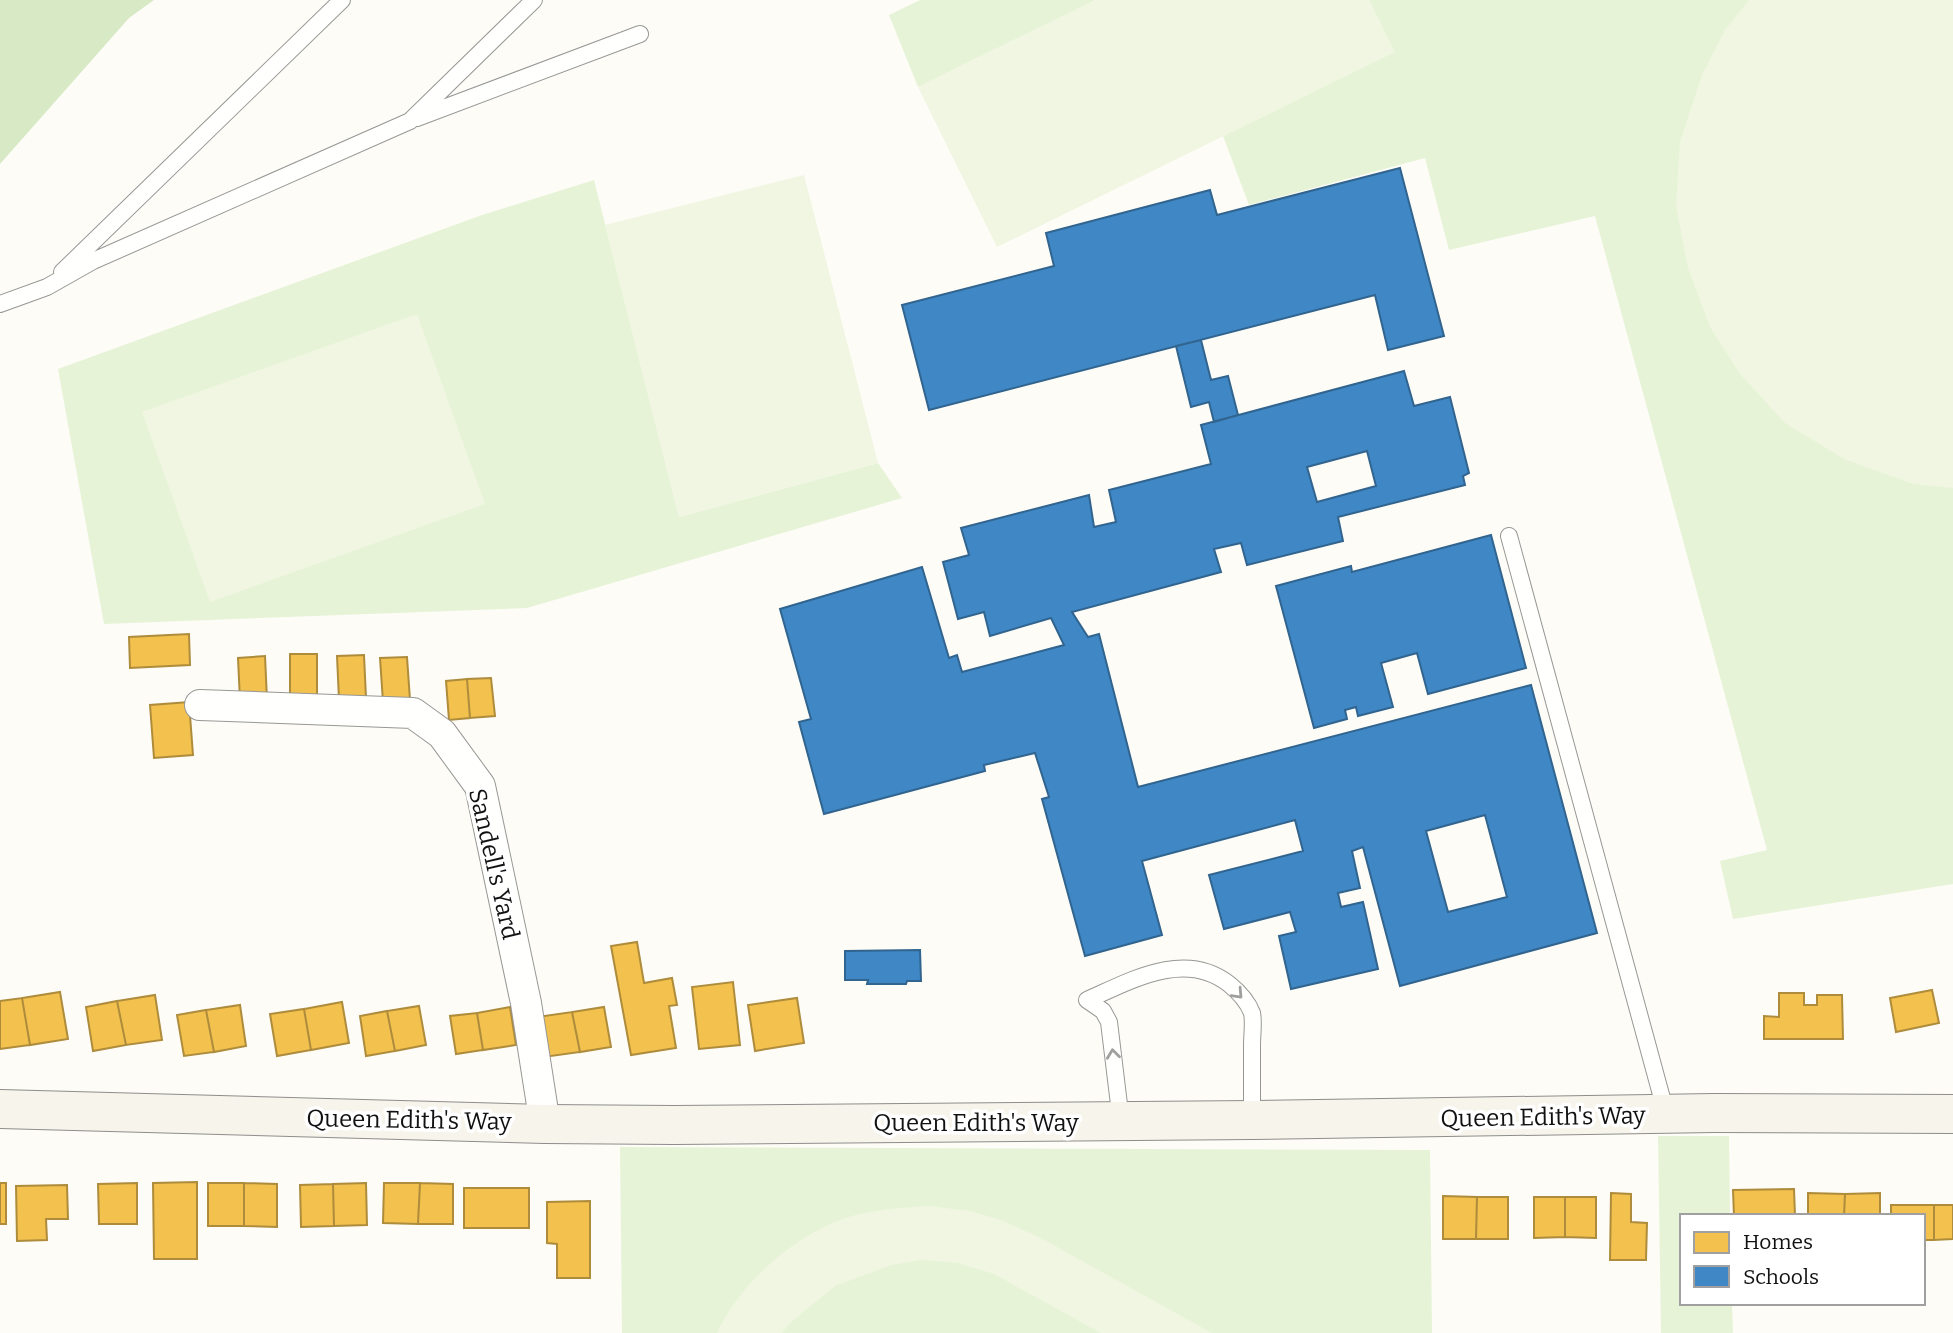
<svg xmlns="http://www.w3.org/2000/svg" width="1953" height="1333" font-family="Bitter,serif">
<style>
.green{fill:#e7f3d7}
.forest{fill:#d8eac5}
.pitch{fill:#f0f6e1}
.homes{fill:#f2c14e;stroke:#ae8c3c;stroke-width:2}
.schools{fill:#3f88c5;stroke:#31648f;stroke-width:2;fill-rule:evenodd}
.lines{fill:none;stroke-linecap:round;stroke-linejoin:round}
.lane-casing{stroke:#979795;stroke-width:18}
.street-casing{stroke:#979795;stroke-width:32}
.secondary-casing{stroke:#8e8d8b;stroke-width:40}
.lane{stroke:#fffffe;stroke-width:16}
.street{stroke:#fffffe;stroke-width:30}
.secondary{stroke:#f6f4eb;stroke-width:38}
.oneway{stroke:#a0a09f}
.labels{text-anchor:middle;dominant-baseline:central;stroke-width:7;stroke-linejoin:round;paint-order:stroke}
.street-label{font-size:24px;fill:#111;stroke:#fff}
</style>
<rect width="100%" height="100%" fill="#fdfcf7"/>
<!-- green -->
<path class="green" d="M920,0H1096L918,87L889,15Z
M1369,0H1953V884L1733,919L1720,861L1767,850L1595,216L1449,250L1425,158L1249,205L1223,136L1394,52Z
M594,180L679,517L878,463L902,498L527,608L104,624L58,369L482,215Z
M1658,1136H1729L1730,1216H1682V1303H1732L1733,1333H1661Z
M620,1147L1430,1150L1432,1333H622Z"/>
<!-- forest -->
<path class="forest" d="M0,0H154L129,18L0,164Z"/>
<!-- pitch -->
<path class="pitch" d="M1096,0H1369L1395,52L997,247L918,87Z
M1749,0H1953V488L1913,484L1844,459L1785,423L1740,374L1710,327L1688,268L1676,206L1680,142L1702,75L1725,30Z
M804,175L878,463L679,517L605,225Z
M417,314L485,504L210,602L142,412Z
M930,1206L970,1211L1001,1220L1039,1237L1212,1333H1101L994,1274L958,1263L922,1260L891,1265L835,1286L789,1324L782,1333H717C741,1280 803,1227 860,1214C883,1209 906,1207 930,1206Z"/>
<!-- homes -->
<path class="homes" d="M189,634L190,665L130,668L129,637Z
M290,654H317V700L290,701Z
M364,655L366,698L339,700L337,656Z
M265,656L267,700L240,701L238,658Z
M407,657L410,700L383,702L380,658Z
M491,678L495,716L470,718L467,679Z
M467,679L470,718L449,720L446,681Z
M189,702L193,755L154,758L150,705Z
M637,942L644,983L672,978L677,1005L669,1006L676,1048L631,1055L611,946Z
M733,982L740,1045L699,1049L692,987Z
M1932,990L1939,1023L1896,1032L1890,998Z
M60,992L68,1039L30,1045L22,998Z
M1779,993H1804V1005H1817V995H1842L1843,1039H1764V1016L1779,1017Z
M155,995L162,1040L126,1045L117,1001Z
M22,998L30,1045L0,1049V1001Z
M797,998L804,1043L755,1051L748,1005Z
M117,1001L126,1045L93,1051L86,1007Z
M342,1002L349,1043L311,1050L304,1009Z
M240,1005L246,1046L214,1052L206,1010Z
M419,1006L426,1045L395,1051L387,1011Z
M510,1007L516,1045L483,1050L477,1013Z
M604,1007L611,1047L580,1052L572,1012Z
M304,1009L311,1050L277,1056L270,1014Z
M206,1010L214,1052L184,1056L177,1015Z
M387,1011L395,1051L366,1056L360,1016Z
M572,1012L580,1052L544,1057L537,1017Z
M477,1013L483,1050L456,1054L450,1016Z
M197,1182V1259H154L153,1183Z
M0,1183H6V1224H0Z
M137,1183V1224H99L98,1184Z
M208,1183H244V1226H208Z
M244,1183L277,1184V1227L244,1226Z
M366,1183L367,1225L334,1226L333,1184Z
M384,1183H420L418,1224L383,1223Z
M420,1183L453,1184V1224H418Z
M333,1184L334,1226L301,1227L300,1185Z
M67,1185L68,1219H46L47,1240L17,1241L16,1186Z
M464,1188H529V1228H464Z
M1794,1189L1795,1216H1734L1733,1190Z
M1611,1193L1631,1194V1222L1647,1223L1646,1260H1610Z
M1808,1193L1845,1194L1844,1216H1808Z
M1880,1193V1216H1844L1845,1194Z
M1443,1196L1477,1197L1476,1239H1443Z
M1477,1197H1508V1239H1476Z
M1534,1197H1565V1237L1534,1238Z
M1565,1197H1596V1238L1565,1237Z
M590,1201V1278H557V1244L547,1243V1202Z
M1891,1205H1934V1240H1923V1216H1891Z
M1934,1205H1953V1239L1934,1240Z"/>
<!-- schools -->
<path class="schools" d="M1400,168L1444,336L1388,350L1375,295L929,410L902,305L1054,266L1046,233L1210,190L1217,215Z
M1201,340L1211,380L1228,376L1238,415L1214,422L1209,402L1191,407L1176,346Z
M1404,371L1414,406L1450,397L1469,473L1463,476L1465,485L1338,517L1343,541L1247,565L1241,543L1214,549L1221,572L1072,612L1088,637L1099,634L1138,787L1531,685L1597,933L1400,986L1363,847L1352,851L1360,888L1338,893L1341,907L1363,902L1378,969L1291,989L1279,936L1296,932L1290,912L1224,929L1209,875L1303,851L1295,820L1142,861L1162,935L1085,956L1042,799L1049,797L1035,753L984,765L985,771L824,814L799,722L811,719L780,609L922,567L949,658L957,655L962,672L1064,645L1051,618L990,636L984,612L958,619L943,562L969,555L961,528L1089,495L1094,527L1116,522L1109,490L1211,464L1201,425ZM1367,451L1376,486L1317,502L1307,467ZM1485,815L1507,897L1448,912L1426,831Z
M1491,535L1526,668L1428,694L1417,653L1381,663L1393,707L1358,716L1356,707L1345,710L1347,719L1314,728L1276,586L1351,566L1352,572Z
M920,950L921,981H907L906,984H867L868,980H845V951Z"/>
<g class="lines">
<defs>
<path id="lane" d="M417,118L640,34
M62,272L342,0
M0,304L47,287L93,261L410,121L534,0
M1509,536L1666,1113
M1121,1121L1109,1022L1103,1011L1087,1000C1130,981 1185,949 1229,984C1239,992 1247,1000 1252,1013C1254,1022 1252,1035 1252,1045C1252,1070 1252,1095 1252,1120"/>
<path id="street" d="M200,705L413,713L442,734L480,786L526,1003L545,1124"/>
<path id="secondary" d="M0,1109L545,1124L674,1125L1252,1120L1714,1113L1953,1114"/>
</defs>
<!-- lane casing -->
<use href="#lane" class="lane-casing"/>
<!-- street casing -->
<use href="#street" class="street-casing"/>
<!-- secondary casing -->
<use href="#secondary" class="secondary-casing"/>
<!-- lane -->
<use href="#lane" class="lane"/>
<!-- street -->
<use href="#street" class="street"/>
<!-- secondary -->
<use href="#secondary" class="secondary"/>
</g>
<!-- one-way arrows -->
<defs><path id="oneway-chevron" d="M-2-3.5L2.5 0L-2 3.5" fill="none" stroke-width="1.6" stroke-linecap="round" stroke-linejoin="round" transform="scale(1.75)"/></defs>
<g class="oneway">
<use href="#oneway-chevron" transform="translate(1238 994) rotate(47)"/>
<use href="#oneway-chevron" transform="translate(1113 1054) rotate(-97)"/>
</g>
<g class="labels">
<!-- street labels -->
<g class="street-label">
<text transform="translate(494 864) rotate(77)">Sandell's Yard</text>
<text transform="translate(1543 1117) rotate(-1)">Queen Edith's Way</text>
<text transform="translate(409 1120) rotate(1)">Queen Edith's Way</text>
<text x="976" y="1123">Queen Edith's Way</text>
</g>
</g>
<!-- legend -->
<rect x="1680" y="1214" width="245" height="91" fill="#ffffff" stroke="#a0a0a0" stroke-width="2"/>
<rect x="1694" y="1232" width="35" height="21" fill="#f2c14e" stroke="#a0a0a0" stroke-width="2"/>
<text x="1743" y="1249" font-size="21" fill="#111111">Homes</text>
<rect x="1694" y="1266" width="35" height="21" fill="#3f88c5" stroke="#a0a0a0" stroke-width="2"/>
<text x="1743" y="1284" font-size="21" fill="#111111">Schools</text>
</svg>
